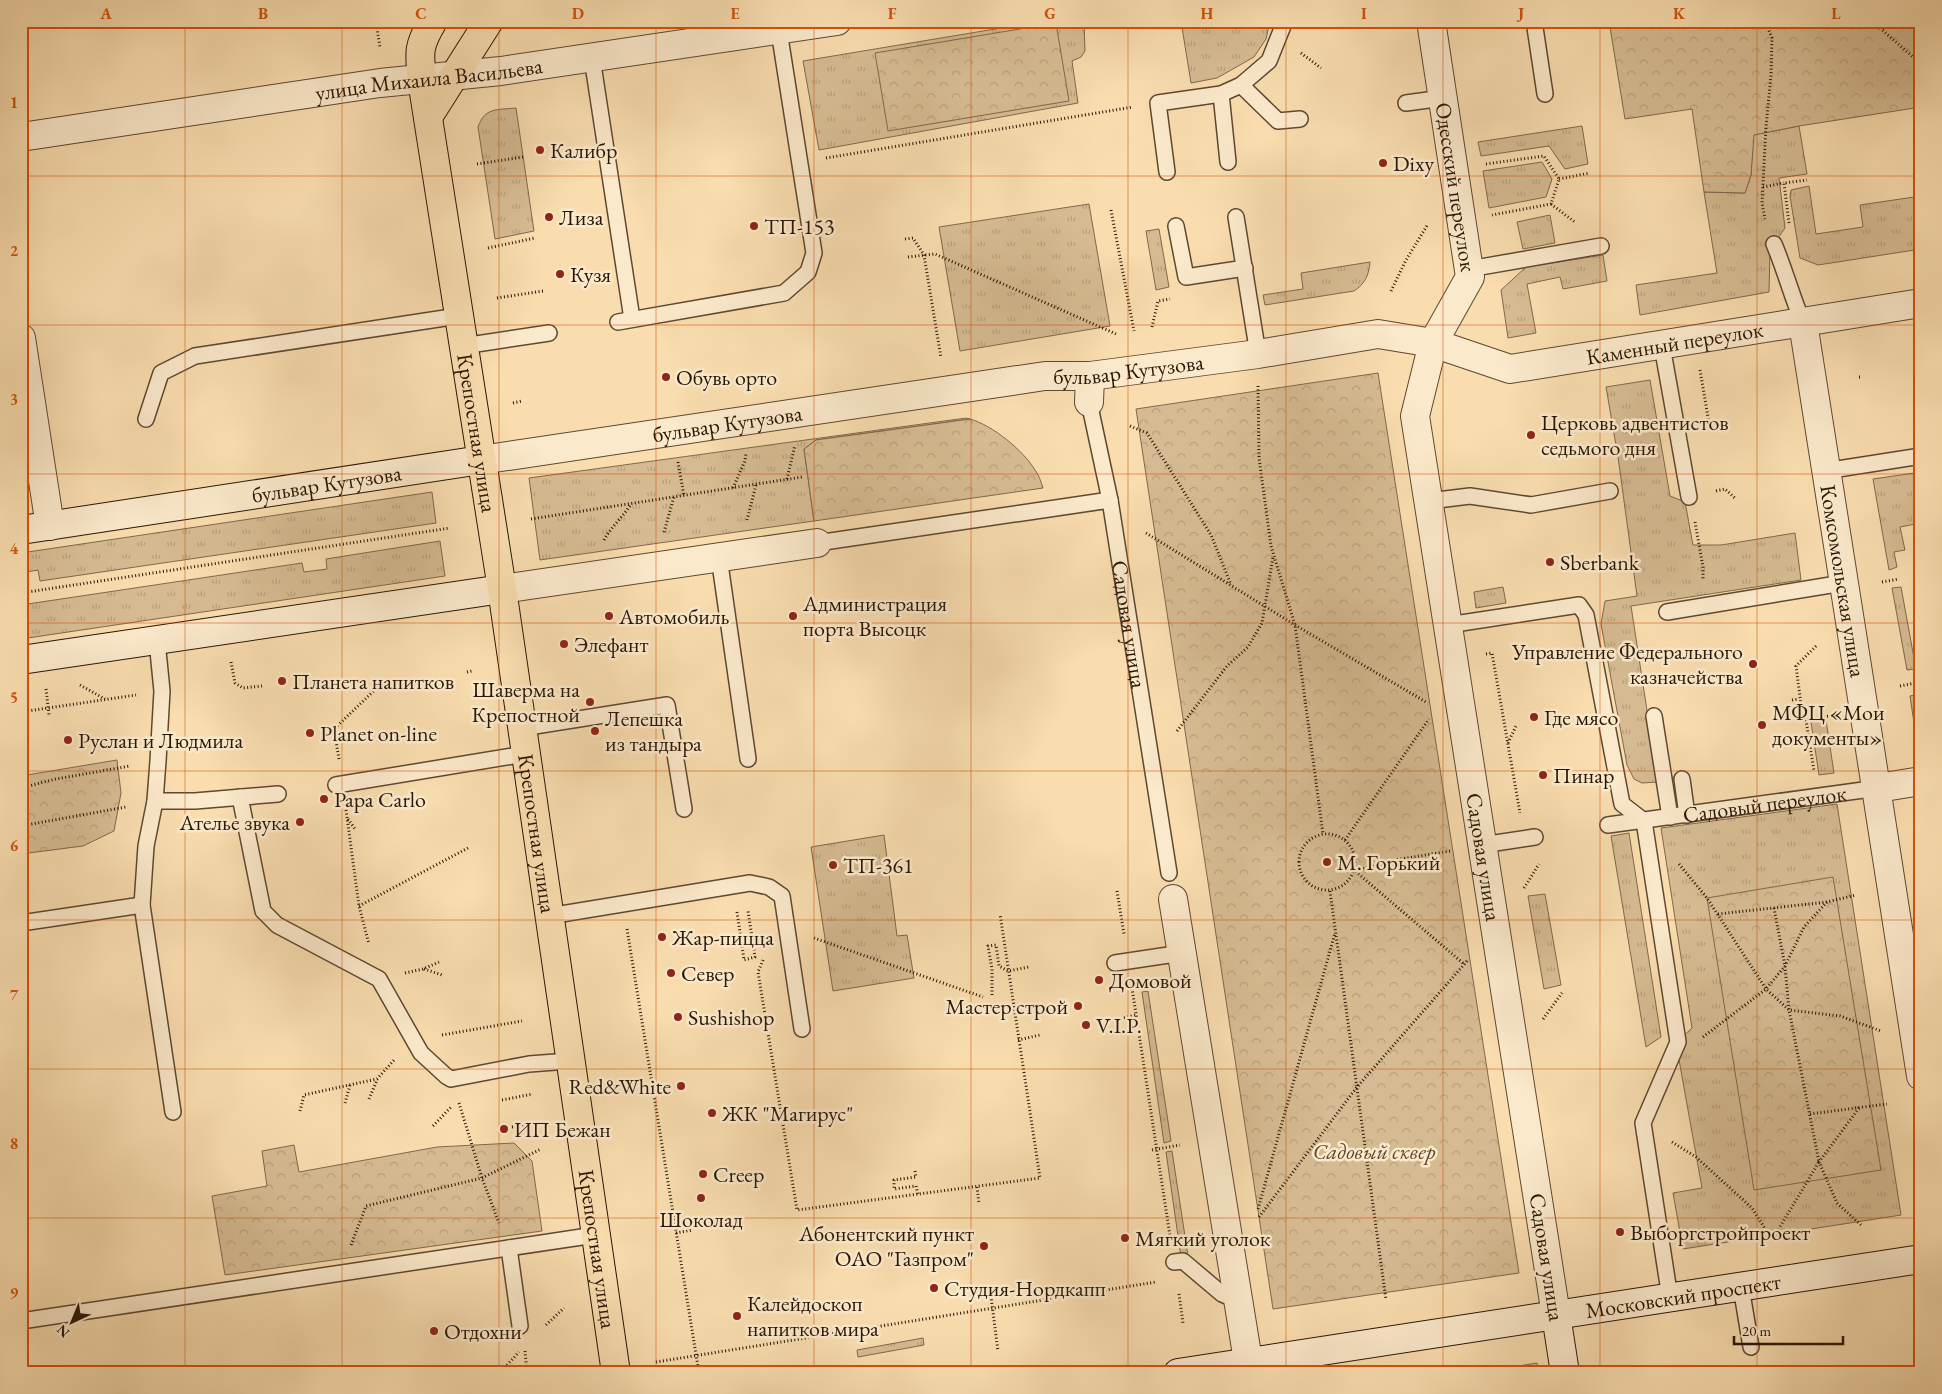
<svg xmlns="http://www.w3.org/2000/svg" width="1942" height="1394" font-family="'EB Garamond',serif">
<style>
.grass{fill:url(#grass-tufts);stroke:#80684c}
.forest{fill:url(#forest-crowns);stroke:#80684c}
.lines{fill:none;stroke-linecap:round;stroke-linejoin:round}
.lane-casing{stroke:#5d4830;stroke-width:18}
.street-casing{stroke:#5d4830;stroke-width:30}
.secondary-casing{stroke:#291605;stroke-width:30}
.primary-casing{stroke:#291605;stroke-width:30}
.path{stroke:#291605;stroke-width:3;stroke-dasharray:1 2.5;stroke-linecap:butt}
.lane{stroke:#fbe9cb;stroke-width:15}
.street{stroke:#fbe9cb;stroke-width:28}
.secondary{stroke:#fbe9cb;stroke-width:28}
.primary{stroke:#f9ddaf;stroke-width:28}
.grid{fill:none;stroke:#d5520b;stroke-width:1;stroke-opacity:0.55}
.poi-dot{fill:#8f2418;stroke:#fbe9cb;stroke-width:2}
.labels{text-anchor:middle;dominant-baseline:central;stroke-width:5;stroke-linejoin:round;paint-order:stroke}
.street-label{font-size:22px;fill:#291605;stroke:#fbe9cb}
.poi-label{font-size:22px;fill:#291605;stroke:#fbe9cb;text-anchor:start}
.park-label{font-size:22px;font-style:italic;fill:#5d482f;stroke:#fbe9cb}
.neatline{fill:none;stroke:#d5520b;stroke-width:2}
.grid-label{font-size:16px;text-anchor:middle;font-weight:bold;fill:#d5520b}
</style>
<defs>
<pattern id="grass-tufts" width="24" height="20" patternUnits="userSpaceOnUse" patternTransform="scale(1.25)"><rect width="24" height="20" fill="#d6bb92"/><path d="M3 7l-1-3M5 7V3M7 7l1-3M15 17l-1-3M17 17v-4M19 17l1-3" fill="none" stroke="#b8a07c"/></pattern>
<pattern id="forest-crowns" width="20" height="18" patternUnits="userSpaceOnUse" patternTransform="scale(1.25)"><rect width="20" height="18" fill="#d6bb92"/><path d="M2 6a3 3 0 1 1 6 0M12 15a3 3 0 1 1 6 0" fill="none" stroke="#b8a07c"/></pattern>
</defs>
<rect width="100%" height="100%" fill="#f9ddaf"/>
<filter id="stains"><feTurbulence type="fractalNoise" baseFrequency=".004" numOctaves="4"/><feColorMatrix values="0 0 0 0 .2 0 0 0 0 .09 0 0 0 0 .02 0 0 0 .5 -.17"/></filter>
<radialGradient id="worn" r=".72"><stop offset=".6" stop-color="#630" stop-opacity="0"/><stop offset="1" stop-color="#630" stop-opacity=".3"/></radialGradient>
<!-- grass -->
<path class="grass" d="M1043,21H1086L1084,22L1085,51L1081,57L1072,61L1078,103L819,150L803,61Z
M1181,21H1270L1266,39L1254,57L1217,78L1191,83Z
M516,108L534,231L495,239L478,127C485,107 497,110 516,108Z
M1582,126L1588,164L1565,169L1549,146L1481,156L1478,142Z
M1799,126L1807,174L1779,178L1785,228L1770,249L1769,292L1640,315L1636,285L1717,273L1704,192L1745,193L1751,175L1753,135Z
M1542,162L1552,179L1546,197L1489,208L1483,171Z
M1809,186L1816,234L1863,227L1860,205L1921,196V249L1818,265L1800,258L1790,196L1791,190Z
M1089,204L1110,326L960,351L939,227Z
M1550,215L1555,243L1523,249L1517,222Z
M1159,229L1169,287L1156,290L1146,231Z
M1603,255L1607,281L1563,289L1560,277L1527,284L1536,333L1508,338L1501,290L1526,267Z
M1370,262C1369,275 1365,284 1354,291L1265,305L1263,295L1303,289L1301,273Z
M1650,380L1670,496L1685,502L1693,545H1721L1795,533L1801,580L1631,606L1658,782L1642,783L1634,779L1627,765L1601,624L1605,601L1637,596L1618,457L1606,387Z
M966,418L970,419L816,440L804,449L814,521L540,560L529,478Z
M1921,472V523L1900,527L1905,550L1894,552L1897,567L1889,570L1873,479Z
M432,492L436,523L40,581L38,570L21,573V553Z
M440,541L445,576L21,639V605L302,563L304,572L327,569L326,559Z
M1503,587L1506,603L1476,608L1474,592Z
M1901,587L1916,669L1907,670L1892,588Z
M1921,694V742L1917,743L1910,696Z
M1826,720L1834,773L1819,775L1811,722Z
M1837,804L1901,1215L1683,1249L1673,1193L1702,1188L1676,1043L1692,1028L1661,828Z
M1629,833L1661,1037L1646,1047L1611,836Z
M884,835L897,936L907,935L914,978L833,991L811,847Z
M1545,894L1561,985L1544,989L1528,896Z
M1148,991L1171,1141L1164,1143L1142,992Z
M1172,1151L1188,1256L1181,1257L1166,1152Z
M923,1338L924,1345L858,1357L857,1350Z"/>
<!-- forest -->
<path class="forest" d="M1609,21H1921V107L1799,126L1754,135L1751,175L1745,193L1704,192L1692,109L1625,119Z
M1056,23L1069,101L888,131L875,53Z
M1378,373L1519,1273L1273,1309L1136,409Z
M970,419C992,425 1023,450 1035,470C1039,475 1041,482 1043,488L814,521L804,449L816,440Z
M117,760L121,793L114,831L83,846L21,854V776Z
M1833,877L1881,1170L1754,1190L1707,898Z
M514,1143L532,1161L542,1231L225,1275L212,1196L267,1186L262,1151L294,1145L299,1172L437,1147Z
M1537,1363L1538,1373H1476Z"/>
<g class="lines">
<defs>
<g id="lane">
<path d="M1534,21L1545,94"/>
<path d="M592,58L632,319"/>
<path d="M1241,85L1278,121L1300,119"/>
<path d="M1221,94L1228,162"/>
<path d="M1406,103L1443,98"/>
<path d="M1167,172L1158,103L1221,94L1241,85L1269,61L1285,21"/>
<path d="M1236,217L1258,354"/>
<path d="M1176,226L1186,277L1245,268"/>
<path d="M1774,244C1785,270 1792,297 1803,323"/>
<path d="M1469,269L1601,246"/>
<path d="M618,322L784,293L808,272L814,253L779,31"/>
<path d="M463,346L549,333"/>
<path d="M1662,346L1689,497"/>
<path id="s1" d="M1089,402L1110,500L1169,873"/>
<path d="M146,419L161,373L195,356L458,316"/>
<path d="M1825,471L1921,456"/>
<path d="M1429,501L1470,496L1531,505L1610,491"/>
<path d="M817,543L1110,500"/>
<path d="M719,557L748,759"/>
<path d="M1667,612L1843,583"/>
<path d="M1448,625L1579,605L1586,615L1622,804L1644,821L1678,1042L1643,1123L1670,1298"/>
<path d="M157,641L162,691L158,761L155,801L146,846L142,905L173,1112"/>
<path d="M1654,716L1670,817"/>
<path d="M522,728L667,705L684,809"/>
<path d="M1682,779L1687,815"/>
<path d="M336,785L525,754"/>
<path d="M240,797L263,911L277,925L379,979L421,1053L446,1076L451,1079L529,1064L569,1061"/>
<path d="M155,801H195L278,794"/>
<path id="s2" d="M1608,825L1878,788"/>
<path d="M1482,845L1535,837"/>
<path d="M549,916L750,883L769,887L782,896L802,1029"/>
<path d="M21,923L142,905"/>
<path d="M1115,963L1182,953"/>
<path d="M509,1248L520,1326"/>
<path d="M1174,1262L1183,1261L1222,1294L1238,1301"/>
<path d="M1741,1287L1751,1347"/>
<path d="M21,1321L595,1235"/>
</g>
<g id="street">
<path id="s3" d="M1431,21L1470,277L1433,343L1415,416L1556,1315"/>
<path id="s4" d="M21,137L380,83L501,71L837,21"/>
<path id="s5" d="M1803,323C1841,574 1884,825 1921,1076"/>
<path d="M21,338L50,526"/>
<path d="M1089,402L1090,376"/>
<path id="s6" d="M481,460L1045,376H1090L1258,354L1378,334L1433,343L1510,369L1921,303"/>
<path d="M502,589L817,543"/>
<path d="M1878,788L1921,781"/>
<path d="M1173,899L1250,1373"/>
</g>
<g id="secondary">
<path id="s7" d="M21,530L481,460"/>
<path d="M21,660L502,589"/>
<path d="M1556,1315L1565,1373"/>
<path id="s8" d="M1178,1373L1921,1259"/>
</g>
<g id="primary">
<path id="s9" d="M433,21C418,46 419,52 422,80L502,589L616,1373"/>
<path d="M428,117L489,21"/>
</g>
</defs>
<!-- lane casing -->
<use href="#lane" class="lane-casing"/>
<!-- street casing -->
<use href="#street" class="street-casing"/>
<!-- secondary casing -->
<use href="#secondary" class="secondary-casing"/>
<!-- primary casing -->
<use href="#primary" class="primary-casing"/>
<!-- path -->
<path class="path" d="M376,21L380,48
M1765,21L1772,38L1771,75L1766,127L1762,203L1765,219
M1872,21L1921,64
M1301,53L1321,68
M826,158L1133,107
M477,164L523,157
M1486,164L1544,156L1559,179L1551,204L1492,215
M1559,179L1590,173
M1763,187L1784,183
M1551,204L1576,223
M1111,210L1134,331
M1789,223L1784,183L1807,180
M905,239L913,238L924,255L941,358
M488,248L535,238
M908,257L935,254L1116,334
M1391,291L1406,260L1428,224
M497,298L543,291
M1152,327L1158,301L1170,299
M1700,370L1710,429
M1859,377H1862
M1258,386L1259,458L1271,546L1295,625L1323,834
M513,403L522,401
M1130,426L1147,433L1211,535L1231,585
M1709,429L1726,426
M678,462L684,496
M787,479L795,445
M733,488L745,461L746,453
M1716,491L1725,489L1736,499
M531,519L802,477
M747,520L756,485
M1695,522L1703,567V580
M664,532L674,497
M1146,533L1295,625L1426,702
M604,540C611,527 623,517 631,504
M1882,582L1899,579
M21,593L450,528
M1816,646L1796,666L1802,712L1806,720L1829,716
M1486,654L1492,653L1520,813
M231,662L235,683L243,688L262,686
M467,672L472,671
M80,685L105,699
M1900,686L1921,682
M46,689L49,715
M1792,700L1799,699
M21,712L136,695
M1806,720L1814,771
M328,730L334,729
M1177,731L1227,666L1248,647L1262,623L1273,557
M1508,743L1516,726
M339,759L334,729L382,683
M21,788L56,779L130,766
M346,810L359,906L369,944
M348,819L355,829
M21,826L126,807
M273,827L283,826
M1299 862a28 28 0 1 1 56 0a28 28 0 1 1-56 0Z
M1345,840L1429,719
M1450,851L1401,859L1355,871L1464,964
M1679,864L1707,898L1766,989L1789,1010L1840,1016L1881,1031
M1524,888L1539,864
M1117,891L1124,934
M1330,891L1386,1300
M359,906L468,848
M737,912L744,960L755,957L748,911
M1718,914L1827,902L1856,895
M627,929L699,1373
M814,938L983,997
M763,960L758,972L797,1210L1040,1178L1000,914
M424,969L442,975
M405,973L423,969L439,962
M1132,988L1170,1236
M992,995V969L988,946L996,945L999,966L1008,971L1029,967
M1124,1018L1136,1015
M1543,1019L1562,993
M442,1035L522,1021
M1703,1037L1766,989L1785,966L1804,927L1827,902
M1018,1040L1040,1035
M369,1099L377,1080
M502,1100L533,1094
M345,1103L350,1085
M459,1103L482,1178L499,1223
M1859,1108L1819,1162L1837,1203L1862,1226
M300,1111L304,1095L377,1079L395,1059
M1810,1114L1887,1104
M433,1126L452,1106
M512,1127L537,1123
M1672,1142L1696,1157L1752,1208L1772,1240L1819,1162L1789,1010L1785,966L1774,908
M1152,1150L1180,1145
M915,1171L916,1177L894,1180V1189L916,1186L918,1195
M977,1187L979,1204
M1258,1209L1335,933
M1259,1217L1357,1087L1468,960
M676,1233L692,1230
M351,1245L366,1206L482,1178L541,1149
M990,1289L998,1351
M1179,1294L1183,1323
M546,1325L564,1308
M1920,1328L1921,1332
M1920,1349H1921
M525,1351L527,1373
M656,1362L1156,1282
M500,1373L519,1352"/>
<!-- lane -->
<use href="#lane" class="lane"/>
<!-- street -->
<use href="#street" class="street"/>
<!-- secondary -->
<use href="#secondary" class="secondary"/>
<!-- primary -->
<use href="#primary" class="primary"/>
</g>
<!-- grid -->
<path class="grid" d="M185,21V1373M342,21V1373M499,21V1373M656,21V1373M814,21V1373M971,21V1373M1128,21V1373M1286,21V1373M1443,21V1373M1600,21V1373M1757,21V1373M21,176H1921M21,325H1921M21,474H1921M21,623H1921M21,771H1921M21,920H1921M21,1069H1921M21,1218H1921"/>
<!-- markers -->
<g class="poi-dot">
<circle cx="540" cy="150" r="5"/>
<circle cx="1383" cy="163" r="5"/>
<circle cx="549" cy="217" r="5"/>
<circle cx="754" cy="226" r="5"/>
<circle cx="560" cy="274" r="5"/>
<circle cx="666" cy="377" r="5"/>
<circle cx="1531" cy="435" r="5"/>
<circle cx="1550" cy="562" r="5"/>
<circle cx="609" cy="616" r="5"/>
<circle cx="793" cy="616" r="5"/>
<circle cx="564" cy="644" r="5"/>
<circle cx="1753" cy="664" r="5"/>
<circle cx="282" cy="681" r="5"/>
<circle cx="590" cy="702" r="5"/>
<circle cx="1534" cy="717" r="5"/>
<circle cx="1762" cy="725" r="5"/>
<circle cx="595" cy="731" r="5"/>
<circle cx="310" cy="733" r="5"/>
<circle cx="68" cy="740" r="5"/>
<circle cx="1543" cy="775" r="5"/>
<circle cx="324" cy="799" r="5"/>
<circle cx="300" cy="822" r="5"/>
<circle cx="1327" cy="862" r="5"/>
<circle cx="833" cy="865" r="5"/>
<circle cx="662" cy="937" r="5"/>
<circle cx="671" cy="973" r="5"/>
<circle cx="1099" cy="980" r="5"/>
<circle cx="1078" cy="1006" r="5"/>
<circle cx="678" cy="1017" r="5"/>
<circle cx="1086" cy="1025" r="5"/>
<circle cx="681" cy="1086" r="5"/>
<circle cx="712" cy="1113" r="5"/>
<circle cx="504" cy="1129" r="5"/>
<circle cx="703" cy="1174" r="5"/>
<circle cx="701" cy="1198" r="5"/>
<circle cx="1620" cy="1232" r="5"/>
<circle cx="1125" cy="1238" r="5"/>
<circle cx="984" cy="1246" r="5"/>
<circle cx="934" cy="1288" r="5"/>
<circle cx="737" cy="1316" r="5"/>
<circle cx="434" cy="1331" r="5"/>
</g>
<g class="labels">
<!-- street labels -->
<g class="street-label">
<text stroke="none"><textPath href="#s4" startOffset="412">улица Михаила Васильева</textPath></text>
<text stroke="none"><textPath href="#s3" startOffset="168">Одесский переулок</textPath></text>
<text stroke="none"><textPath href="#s6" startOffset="1210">Каменный переулок</textPath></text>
<text stroke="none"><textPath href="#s6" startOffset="654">бульвар Кутузова</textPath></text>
<text stroke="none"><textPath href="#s6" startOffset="249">бульвар Кутузова</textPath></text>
<text stroke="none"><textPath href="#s9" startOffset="419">Крепостная улица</textPath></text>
<text stroke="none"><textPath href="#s7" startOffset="309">бульвар Кутузова</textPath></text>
<text stroke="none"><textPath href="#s5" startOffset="261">Комсомольская улица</textPath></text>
<text stroke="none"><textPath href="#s1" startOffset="226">Садовая улица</textPath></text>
<text stroke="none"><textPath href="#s2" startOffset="158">Садовый переулок</textPath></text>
<text stroke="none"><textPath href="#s9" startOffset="824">Крепостная улица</textPath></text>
<text stroke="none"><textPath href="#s3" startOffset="856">Садовая улица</textPath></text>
<text stroke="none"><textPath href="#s9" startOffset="1244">Крепостная улица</textPath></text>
<text transform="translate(1547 1257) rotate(81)">Садовая улица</text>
<text stroke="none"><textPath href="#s8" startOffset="511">Московский проспект</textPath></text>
</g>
<!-- poi labels -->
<g class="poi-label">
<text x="550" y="150">Калибр</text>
<text x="1393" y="163">Dixy</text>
<text x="559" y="217">Лиза</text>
<text x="764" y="226">ТП-153</text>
<text x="570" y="274">Кузя</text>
<text x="676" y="377">Обувь орто</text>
<text x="1541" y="422">Церковь адвентистов<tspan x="1541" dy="25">седьмого дня</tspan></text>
<text x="1560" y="562">Sberbank</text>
<text x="803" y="603">Администрация<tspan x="803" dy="25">порта Высоцк</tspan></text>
<text x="619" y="616">Автомобиль</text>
<text x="574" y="644">Элефант</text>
<text x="1743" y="651" text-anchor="end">Управление Федерального<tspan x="1743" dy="25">казначейства</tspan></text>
<text x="292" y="681">Планета напитков</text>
<text x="580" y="689" text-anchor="end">Шаверма на<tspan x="580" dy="25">Крепостной</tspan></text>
<text x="1772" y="712">МФЦ «Мои<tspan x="1772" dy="25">документы»</tspan></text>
<text x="1544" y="717">Где мясо</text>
<text x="605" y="718">Лепешка<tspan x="605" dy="25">из тандыра</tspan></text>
<text x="320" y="733">Planet on-line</text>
<text x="78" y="740">Руслан и Людмила</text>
<text x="1553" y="775">Пинар</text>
<text x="334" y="799">Papa Carlo</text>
<text x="290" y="822" text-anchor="end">Ателье звука</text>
<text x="1337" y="862">М. Горький</text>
<text x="843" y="865">ТП-361</text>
<text x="672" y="937">Жар-пицца</text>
<text x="681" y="973">Север</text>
<text x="1109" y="980">Домовой</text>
<text x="1068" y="1006" text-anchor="end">Мастер строй</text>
<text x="688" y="1017">Sushishop</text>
<text x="1096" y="1025">V.I.P.</text>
<text x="671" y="1086" text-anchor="end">Red&amp;White</text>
<text x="722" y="1113">ЖК "Магирус"</text>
<text x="514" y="1129">ИП Бежан</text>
<text x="713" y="1174">Creep</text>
<text x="701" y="1219" text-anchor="middle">Шоколад</text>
<text x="1630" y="1232">Выборгстройпроект</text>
<text x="974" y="1233" text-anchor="end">Абонентский пункт<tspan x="974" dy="25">ОАО "Газпром"</tspan></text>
<text x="1135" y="1238">Мягкий уголок</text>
<text x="944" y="1288">Студия-Нордкапп</text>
<text x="747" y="1303">Калейдоскоп<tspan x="747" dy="25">напитков мира</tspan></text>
<text x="444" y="1331">Отдохни</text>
</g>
<!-- park labels -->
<g class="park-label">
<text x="1374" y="1151">Садовый сквер</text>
</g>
</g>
<!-- margin -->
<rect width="1942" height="1394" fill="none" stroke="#f9ddaf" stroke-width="55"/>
<!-- north arrow -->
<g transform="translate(72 1322) rotate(224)" stroke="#fbe9cb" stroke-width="4" paint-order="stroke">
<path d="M0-4L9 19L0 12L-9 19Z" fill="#291605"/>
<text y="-8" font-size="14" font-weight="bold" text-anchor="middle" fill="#291605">N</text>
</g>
<!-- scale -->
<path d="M1734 1336v8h109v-8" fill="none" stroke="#291605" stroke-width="2.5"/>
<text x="1742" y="1336" font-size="15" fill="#291605" stroke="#fbe9cb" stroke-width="4" paint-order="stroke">20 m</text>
<rect x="28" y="28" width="1886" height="1338" class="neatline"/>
<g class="grid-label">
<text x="106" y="19">A</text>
<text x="263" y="19">B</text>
<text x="421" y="19">C</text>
<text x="578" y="19">D</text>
<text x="735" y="19">E</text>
<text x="892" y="19">F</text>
<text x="1050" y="19">G</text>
<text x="1207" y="19">H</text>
<text x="1364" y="19">I</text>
<text x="1521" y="19">J</text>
<text x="1679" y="19">K</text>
<text x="1836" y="19">L</text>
<text x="14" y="108">1</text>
<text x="14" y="256">2</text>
<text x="14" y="405">3</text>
<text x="14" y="554">4</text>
<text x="14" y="703">5</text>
<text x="14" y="851">6</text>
<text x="14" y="1000">7</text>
<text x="14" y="1149">8</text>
<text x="14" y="1298">9</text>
</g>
<rect width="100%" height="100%" filter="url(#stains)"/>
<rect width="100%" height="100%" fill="url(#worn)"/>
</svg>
